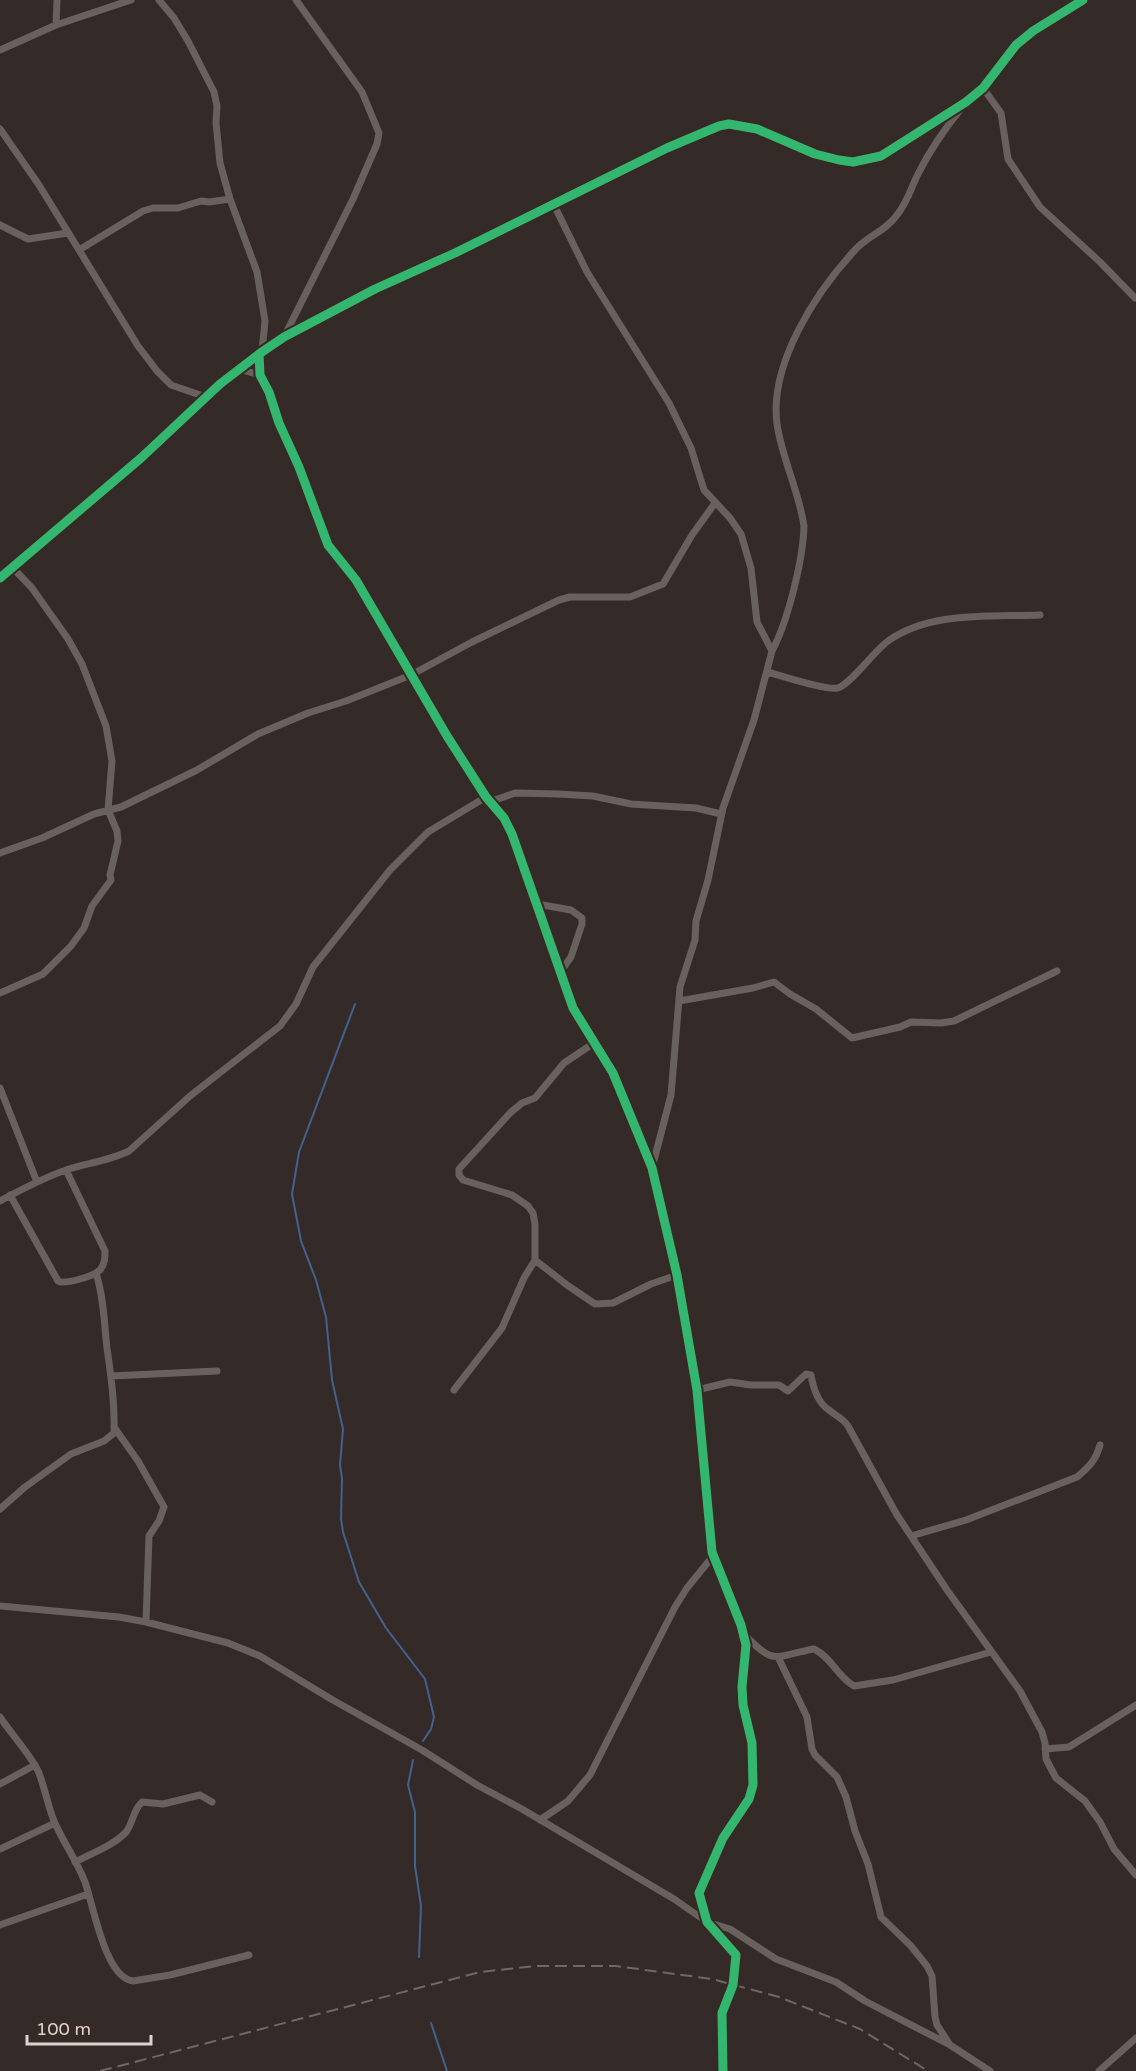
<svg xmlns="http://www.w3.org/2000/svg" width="1136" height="2071" font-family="'Varela Round',sans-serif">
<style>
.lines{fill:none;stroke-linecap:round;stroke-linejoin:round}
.stream{stroke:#43628e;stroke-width:2}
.minor{stroke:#68615e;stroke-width:7}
.rail{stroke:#6f6866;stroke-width:2;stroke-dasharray:12 6;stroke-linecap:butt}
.cycleway-casing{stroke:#392923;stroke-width:13}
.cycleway{stroke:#33b770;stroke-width:9}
</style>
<rect width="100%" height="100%" fill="#342b28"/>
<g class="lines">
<!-- stream -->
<path class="stream" d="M355,1004L299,1152L292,1194L301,1241L316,1280L326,1317L332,1380L343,1429L340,1465L342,1478L341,1519L343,1532L359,1582L386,1628L425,1679L434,1717L431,1729L423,1741
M413,1760L408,1785L415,1812V1866L421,1906L419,1957
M431,2023L447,2071"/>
<!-- minor -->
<path class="minor" d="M159,0L174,18L188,41L214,92L217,106L216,123L220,163L230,199L257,272L265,321L262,351
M56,25L57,0
M0,50L56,25L131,0
M983,88L1001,113L1008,159L1040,207L1100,262L1135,298
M0,129L39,185L138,346L157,371L171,385L206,397
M554,205L587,272L669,403L691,448L704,490L730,518L741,534L751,568L757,622L772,651L754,720L723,808L708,880L696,921L695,940L680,987L671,1095L652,1168
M0,225L28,239L68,233
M79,250L143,211L153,208H178L201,201L209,202L230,199
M284,337L353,199L377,144L379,133L362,92L296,0
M259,354L260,375L269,392L279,423L299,467L328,545L356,580L447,736L486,797L504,818L512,834L573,1008L613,1073L652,1168L677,1275L697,1390L712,1552L741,1625L746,1645L742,1687L743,1705L752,1743L753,1785L749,1799L723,1838L699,1893L707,1922L736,1955L733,1985L722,2013L723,2071
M239,369L260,375
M0,578L141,458L220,384L259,354L284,337L375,289L455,253L667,148L719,126L729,124L757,129L815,154L839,160L853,162L881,156L966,102L983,88L1016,45L1033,31L1083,0
M772,651C788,621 803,560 804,526C799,491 782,459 777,424C769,364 816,292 855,250C867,236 885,232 897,215C907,203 911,188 918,174C930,150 946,127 963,106
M767,672C780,675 827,691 838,688C852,683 873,652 888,641C930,611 990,617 1040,615
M492,801L515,793L558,794L593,796L631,804L696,808L721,814
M0,853L42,838L94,814L121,807L197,770L258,734L308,713L346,701L411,675L472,642L559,600L570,597H630L663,584L692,535L715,503
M537,904L571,910L582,918V924L571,957L561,971
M0,993L43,974L71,946L84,928L92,906L111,880L110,875L118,841L117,831L108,810L112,761L106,726L82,664L68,639L32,588L13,568
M679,1001L753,988L774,982L790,994L816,1009L852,1038L900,1027L911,1022L941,1023L954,1021L1057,971
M0,1088L37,1182
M10,1195L58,1281C65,1285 94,1276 100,1270C105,1264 105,1258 105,1251L66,1170
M0,1201C22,1189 45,1177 69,1169C89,1163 111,1160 129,1151L190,1096L280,1026L296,1004L313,967L390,870L428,832L486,797
M535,1260L567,1285L595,1304L613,1303L651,1284L677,1275
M111,1376L217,1371
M454,1390L502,1328L524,1278L535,1260V1224L533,1213L528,1206L512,1195L463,1180L459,1175V1169L510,1113L522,1103L535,1098L564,1063L594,1043
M697,1390L730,1382L751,1385H779L788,1391L806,1374L811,1375C813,1387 818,1403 829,1410C836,1416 843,1418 848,1426L897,1515L947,1590L1020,1691L1042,1732L1045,1743L1046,1759L1056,1778L1085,1801L1100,1822L1114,1849L1136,1875
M114,1427L138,1461L164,1507L159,1521L149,1536L146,1622
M0,1509L25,1487L71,1454L104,1441L114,1433C115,1404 111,1376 107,1348C104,1323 104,1298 96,1273
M911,1536L966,1520L1077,1477C1089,1467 1096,1460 1100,1445
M0,1606L119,1617L146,1622L228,1643L260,1656L331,1699L422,1750L477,1785L522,1809L674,1899L707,1922L730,1929L776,1959L836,1982L865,2001L950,2045L990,2071
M744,1634C775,1667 774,1656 814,1649C831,1657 838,1677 854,1686L893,1680L991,1652
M778,1657L807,1717L812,1749L815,1755L837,1777L846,1797L855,1831L868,1864L881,1917L911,1946L927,1966L932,1976L935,2017L937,2025L950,2045
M0,1717C11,1734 32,1756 39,1773C45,1789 48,1806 54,1821C63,1842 77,1861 85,1882C93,1904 105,1978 133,1981L170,1975L249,1955
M1045,1749L1069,1747L1136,1705
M0,1784L35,1765
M540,1820L568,1801L590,1775L675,1607L687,1588L713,1556
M0,1849L55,1823
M75,1862C92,1853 113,1846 126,1832C133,1823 133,1810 142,1802L163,1804L200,1795L212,1802
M0,1925L88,1894
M1099,2071L1136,2038"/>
<!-- rail -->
<path class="rail" d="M100,2071L480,1972L535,1966H616L712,1979L779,1997L860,2029L928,2071"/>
<defs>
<path id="cycleway" d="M259,354L260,375L269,392L279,423L299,467L328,545L356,580L447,736L486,797L504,818L512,834L573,1008L613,1073L652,1168L677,1275L697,1390L712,1552L741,1625L746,1645L742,1687L743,1705L752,1743L753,1785L749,1799L723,1838L699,1893L707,1922L736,1955L733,1985L722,2013L723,2071
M0,578L141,458L220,384L259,354L284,337L375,289L455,253L667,148L719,126L729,124L757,129L815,154L839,160L853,162L881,156L966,102L983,88L1016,45L1033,31L1083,0"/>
</defs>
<!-- cycleway casing -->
<use href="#cycleway" class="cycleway-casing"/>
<!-- cycleway -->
<use href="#cycleway" class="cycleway"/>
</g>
<!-- scale -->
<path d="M27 2035v9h124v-9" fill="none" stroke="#ddd2cf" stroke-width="3"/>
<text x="36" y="2035" font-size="18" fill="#ddd2cf" stroke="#392923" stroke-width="4.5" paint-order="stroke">100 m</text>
</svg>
